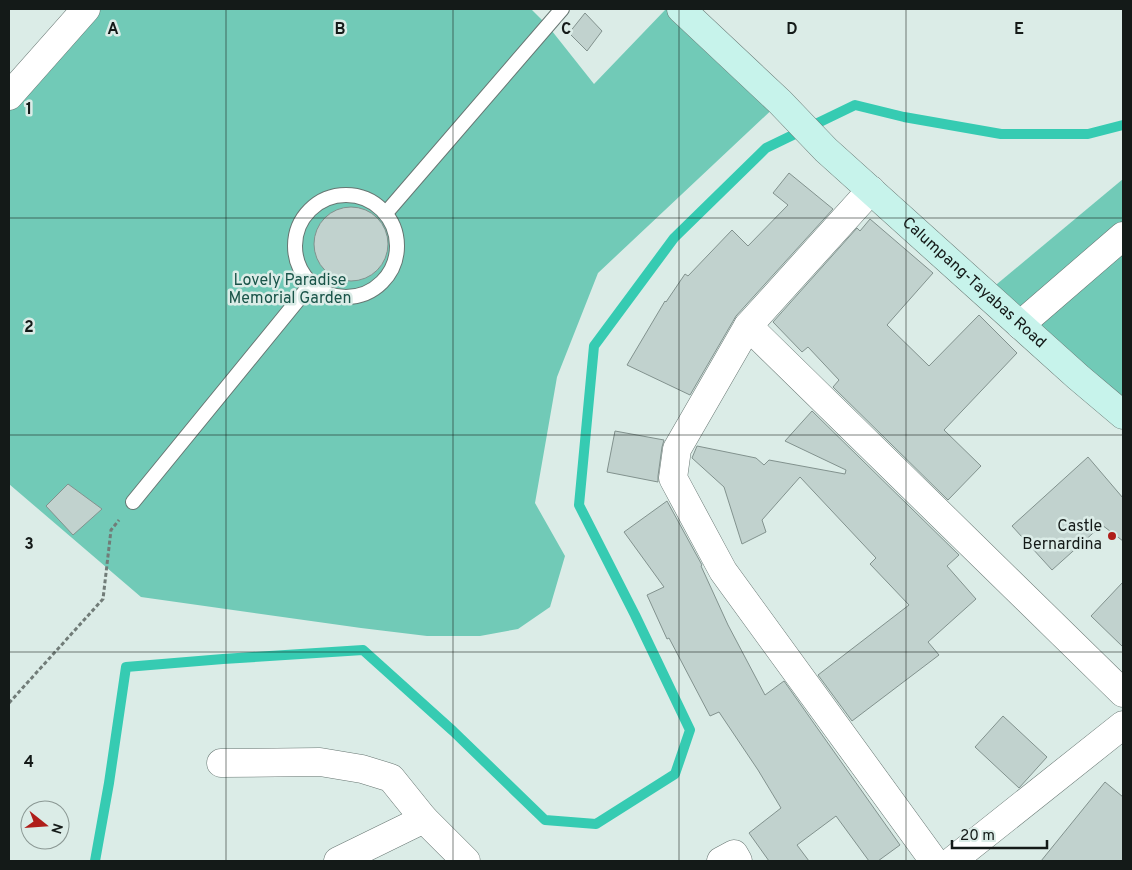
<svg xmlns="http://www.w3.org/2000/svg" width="1132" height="870" font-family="Overpass,sans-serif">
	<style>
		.green { fill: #71cab7 }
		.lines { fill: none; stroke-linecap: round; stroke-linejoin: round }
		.stream { stroke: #36cbb2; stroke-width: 10 }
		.building { fill: #c1d2ce; stroke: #82928e }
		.lane-casing { stroke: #677672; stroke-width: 16 }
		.street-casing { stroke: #677672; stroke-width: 29 }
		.secondary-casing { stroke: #677672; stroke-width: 29 }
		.path { stroke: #717c78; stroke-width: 3; stroke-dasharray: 4 2.5; stroke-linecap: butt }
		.lane { stroke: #fff; stroke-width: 14 }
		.street { stroke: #fff; stroke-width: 28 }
		.secondary { stroke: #c7f3eb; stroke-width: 28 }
		.grid { fill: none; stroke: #141a18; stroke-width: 1; stroke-opacity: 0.55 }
		.poi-dot { fill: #af1e1a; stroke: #dbece7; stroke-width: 2 }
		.labels { text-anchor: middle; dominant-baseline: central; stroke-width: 5; stroke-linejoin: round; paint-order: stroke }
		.park-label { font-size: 16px; fill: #195449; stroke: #dbece7 }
		.street-label { font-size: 16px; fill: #141a18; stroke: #dbece7 }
		.poi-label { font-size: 16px; fill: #141a18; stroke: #dbece7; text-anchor: end }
		.grid-label { font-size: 16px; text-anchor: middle; font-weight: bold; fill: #141a18; stroke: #dbece7; stroke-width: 5; stroke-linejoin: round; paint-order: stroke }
	</style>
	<rect width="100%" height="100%" fill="#dbece7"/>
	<g class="green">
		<path d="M 77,9 L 531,9 L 548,26 L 594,84 L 666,9 L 681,9 L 780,102 L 598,273 L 557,377 L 535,503 L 565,556 L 550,607 L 518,629 L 480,636 L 427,636 L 361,628 L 141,597 L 9,484 L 9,85 Z"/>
		<path d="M 1123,179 L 1123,415 L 985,294 Z"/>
	</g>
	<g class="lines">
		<path class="stream" d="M 95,861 L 109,783 L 126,667 L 223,659 L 363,650 L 453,731 L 545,820 L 596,824 L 675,774 L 690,730 L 635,615 L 579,505 L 594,346 L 674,238 L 766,148 L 855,105 L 904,117 L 1001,134 L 1088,134 L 1123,125"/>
	</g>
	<g class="building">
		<path d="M 585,13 L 602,31 L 587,51 L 569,33 Z"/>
		<path d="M 789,173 L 833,209 L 736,316 L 690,395 L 627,365 L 665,301 L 666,302 L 685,274 L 688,276 L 732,230 L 748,246 L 788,205 L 773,193 Z"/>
		<circle cx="351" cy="244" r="37"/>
		<path d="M 870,219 L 933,273 L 887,325 L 929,366 L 979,315 L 1017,353 L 944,430 L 981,466 L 948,500 L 833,387 L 839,380 L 808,347 L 802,352 L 773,322 L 857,228 L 860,231 Z"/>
		<path d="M 812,411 L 959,555 L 947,566 L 976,599 L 928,642 L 939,655 L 852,721 L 818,675 L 909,605 L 870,564 L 876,558 L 800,477 L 762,520 L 766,532 L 742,544 L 724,487 L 692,458 L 697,446 L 756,458 L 764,465 L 769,460 L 845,474 L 846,470 L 785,441 Z"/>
		<path d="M 615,431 L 664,440 L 662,447 L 658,476 L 658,482 L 607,472 Z"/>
		<path d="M 1088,457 L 1123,498 L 1123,541 L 1102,525 L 1052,570 L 1012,526 Z"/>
		<path d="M 68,484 L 102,509 L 73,535 L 46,506 Z"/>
		<path d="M 667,501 L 702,565 L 701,566 L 728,625 L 765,695 L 784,681 L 900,845 L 878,861 L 869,861 L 836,816 L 797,845 L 809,861 L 769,861 L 749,833 L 781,808 L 758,770 L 719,712 L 710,716 L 669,638 L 667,639 L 647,595 L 664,587 L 624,532 Z"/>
		<path d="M 1123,582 L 1123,647 L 1091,616 Z"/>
		<path d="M 1003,716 L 1047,757 L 1019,788 L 975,747 Z"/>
		<path d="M 1105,782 L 1123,797 L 1123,861 L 1041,861 Z"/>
	</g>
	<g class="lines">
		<g class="lane-casing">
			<g id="lane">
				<circle cx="346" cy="246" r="51"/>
				<path d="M 386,213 L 562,9"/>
				<path d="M 133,502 L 311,284"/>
			</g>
		</g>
		<g class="street-casing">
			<g id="street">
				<path d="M 9,96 L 86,9"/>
				<path d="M 871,190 L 748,326 L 677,449 L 673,478 L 723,571 L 934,861"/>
				<path d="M 1020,325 L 1123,236"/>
				<path d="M 748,326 L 1123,693"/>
				<path d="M 221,763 L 320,762 L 362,769 L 391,778 L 424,819 L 466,861"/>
				<path d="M 338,861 L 424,819"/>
				<path d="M 721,861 L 734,854 L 738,861"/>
				<path d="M 952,861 L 1123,725"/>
			</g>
		</g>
		<g class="secondary-casing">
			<g id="secondary">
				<path id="s1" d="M 681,9 L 780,102 L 826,150 L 1078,377 L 1123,415"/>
			</g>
		</g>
		<path class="path" d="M 9,703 L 103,599 L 111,530 L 119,520"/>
		<use href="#lane" class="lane"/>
		<use href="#street" class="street"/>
		<use href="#secondary" class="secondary"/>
	</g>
	<path class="grid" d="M 226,9 L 226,861M 453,9 L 453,861M 679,9 L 679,861M 906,9 L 906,861M 9,218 L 1123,218M 9,435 L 1123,435M 9,652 L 1123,652"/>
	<circle class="poi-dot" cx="1112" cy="536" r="5"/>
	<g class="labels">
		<g class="park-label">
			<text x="290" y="281">Lovely Paradise<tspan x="290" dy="18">Memorial Garden</tspan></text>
		</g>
		<g class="street-label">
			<text stroke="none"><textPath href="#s1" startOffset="401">Calumpang-Tayabas Road</textPath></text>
		</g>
		<g class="poi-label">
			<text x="1102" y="527">Castle<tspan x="1102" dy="18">Bernardina</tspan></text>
		</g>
	</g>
	<g class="grid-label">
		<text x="113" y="34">A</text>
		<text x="340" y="34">B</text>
		<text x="566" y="34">C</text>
		<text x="792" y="34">D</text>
		<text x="1019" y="34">E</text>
		<text x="29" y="114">1</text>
		<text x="29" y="332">2</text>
		<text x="29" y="549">3</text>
		<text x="29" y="767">4</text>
	</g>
	<rect width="1132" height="870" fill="none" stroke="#141a18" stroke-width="20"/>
	<g transform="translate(45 825) rotate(107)"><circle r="24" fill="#dbece7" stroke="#8b9894"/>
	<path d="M0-4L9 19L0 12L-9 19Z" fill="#af1e1a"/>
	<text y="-8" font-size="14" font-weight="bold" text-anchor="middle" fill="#141a18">N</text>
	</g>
	<path d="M952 840v8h95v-8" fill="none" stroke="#141a18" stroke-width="2.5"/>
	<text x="960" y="840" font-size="15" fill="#141a18" stroke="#dbece7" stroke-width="4" paint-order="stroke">20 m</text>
</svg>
